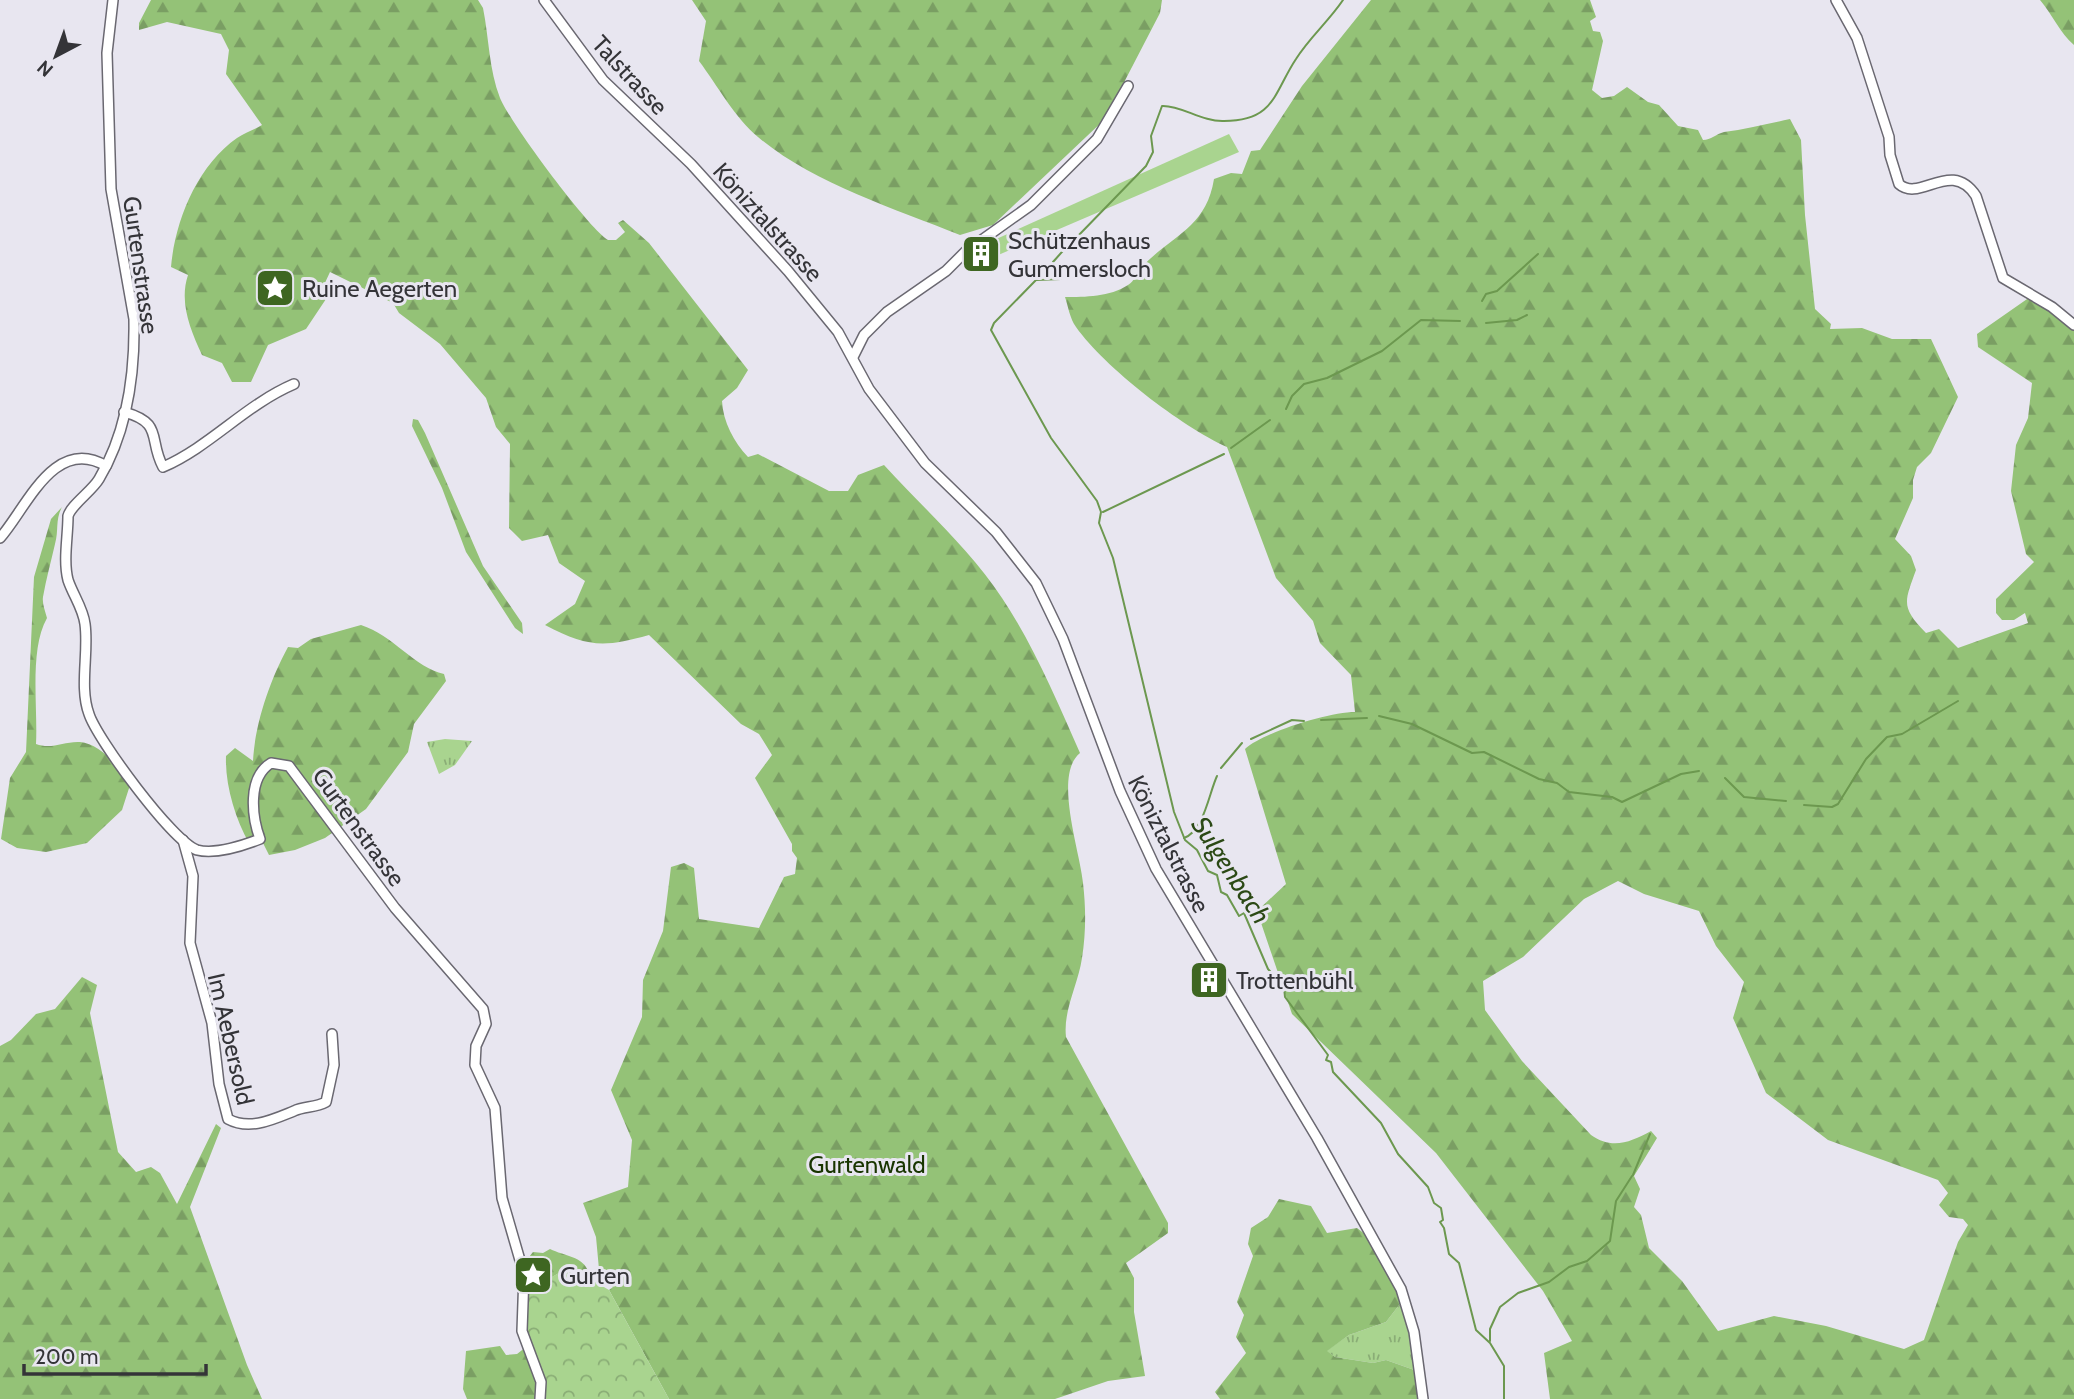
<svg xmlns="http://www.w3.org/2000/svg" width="2074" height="1399" font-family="Cabin,sans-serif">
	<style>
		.grass { fill: url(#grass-tufts) }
		.forest { fill: url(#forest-firs); fill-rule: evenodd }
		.park { fill: url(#park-crowns) }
		.garden { fill: #a9d48f }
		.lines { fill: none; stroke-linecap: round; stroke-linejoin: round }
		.stream { stroke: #6c984f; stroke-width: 2 }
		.minor-casing { stroke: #6a6871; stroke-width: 12 }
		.minor { stroke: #fff; stroke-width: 9 }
		.labels { text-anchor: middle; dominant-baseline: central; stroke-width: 6; stroke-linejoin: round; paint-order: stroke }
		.street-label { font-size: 24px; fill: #343438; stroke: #e8e6f0 }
		.poi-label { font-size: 24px; fill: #343438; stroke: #e8e6f0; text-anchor: start }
		.park-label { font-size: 24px; fill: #183500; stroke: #e8e6f0 }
		.water-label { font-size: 26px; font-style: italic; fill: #2b4915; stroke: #e8e6f0 }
	</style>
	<defs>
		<pattern id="grass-tufts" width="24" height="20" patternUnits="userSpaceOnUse" patternTransform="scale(1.75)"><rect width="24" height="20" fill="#a9d48f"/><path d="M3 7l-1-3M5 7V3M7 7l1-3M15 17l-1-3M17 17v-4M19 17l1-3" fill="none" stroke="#8aad76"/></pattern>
		<pattern id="forest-firs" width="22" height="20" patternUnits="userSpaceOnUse" patternTransform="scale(1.75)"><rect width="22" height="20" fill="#94c277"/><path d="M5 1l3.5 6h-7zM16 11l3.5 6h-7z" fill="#7a9e63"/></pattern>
		<pattern id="park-crowns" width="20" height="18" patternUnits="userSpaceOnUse" patternTransform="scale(1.75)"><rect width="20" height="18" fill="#a9d48f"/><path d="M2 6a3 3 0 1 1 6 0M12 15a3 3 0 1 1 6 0" fill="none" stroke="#8aad76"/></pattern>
	</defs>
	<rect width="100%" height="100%" fill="#e8e6f0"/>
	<g class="grass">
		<path d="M 445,739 L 472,741 L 455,765 L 439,774 L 427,742 Z"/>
		<path d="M 1403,1300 L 1420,1372 L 1386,1360 L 1373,1363 L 1335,1357 L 1326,1351 L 1349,1335 L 1386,1322 Z"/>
	</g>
	<g class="forest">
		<path d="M 151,0 L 478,0 L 483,8 C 489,38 489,70 500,98 C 509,121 588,228 608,240 L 616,240 L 625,232 L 618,223 L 623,220 L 649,243 L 748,370 L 737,388 L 722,401 C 723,422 734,442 748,457 L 758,454 L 829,491 L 848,491 L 858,475 L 884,465 C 923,508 970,549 1002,598 C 1034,646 1057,701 1080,753 C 1053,775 1080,851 1083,883 C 1086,908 1086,933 1082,958 C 1078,985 1063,1010 1066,1037 L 1168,1223 L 1168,1233 L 1126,1263 L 1134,1278 L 1134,1312 L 1145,1376 L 1108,1381 L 1055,1399 L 669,1399 L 609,1290 L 613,1287 L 600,1280 L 596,1237 L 583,1203 L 628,1187 L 632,1140 L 611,1090 L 642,1017 L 643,980 L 663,931 L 671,867 L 684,863 L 694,868 L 699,919 L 759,928 L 784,877 L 795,874 L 797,858 L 792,851 L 792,844 L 755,778 L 772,755 L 759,734 L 741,724 L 649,635 C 603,648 587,647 545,625 L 575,604 L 585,581 L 559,563 L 548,535 L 522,541 L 509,528 L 510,444 L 496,427 L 486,398 L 440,344 L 399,313 L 393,303 L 330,272 L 324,285 L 328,296 L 306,329 L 268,345 L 251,382 L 232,382 L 222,363 L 202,355 C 190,329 179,302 188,275 L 171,267 C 175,221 197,166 237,138 C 245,133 254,130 262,125 L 226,74 L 229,50 L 221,34 L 167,22 L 139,30 L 139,23 Z"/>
		<path d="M 692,0 L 1162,0 L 1160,13 L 1105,119 L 993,225 L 960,235 C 895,209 811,182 758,137 C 735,118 717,85 699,61 L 706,21 Z"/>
		<path d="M 1371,0 L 1590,0 L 1596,17 L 1590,21 L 1593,31 L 1600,32 L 1603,41 L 1592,90 L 1602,98 L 1614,96 L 1627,87 L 1648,102 L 1659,105 L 1678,126 L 1698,130 L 1703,140 C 1711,140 1716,134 1724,132 C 1746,129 1767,124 1790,119 L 1801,140 L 1805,215 L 1815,309 L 1831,324 L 1830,329 L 1862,328 L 1892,339 L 1931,339 L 1958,397 L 1931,453 L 1917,467 L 1913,480 L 1913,498 L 1895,539 L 1911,556 L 1916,570 C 1904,603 1901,607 1926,633 L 1939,629 L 1958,648 L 2028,623 L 2025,613 L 2014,620 L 2002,620 L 1996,613 L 1996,599 L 2034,562 L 2026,554 L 2011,491 L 2016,445 L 2028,418 L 2032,383 L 1978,347 L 1977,334 L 2030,297 L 2074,330 L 2074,1399 L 1550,1399 L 1544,1353 L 1572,1341 L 1543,1291 L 1436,1153 L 1292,1014 L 1257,911 L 1286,884 L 1245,749 C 1264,732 1329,712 1355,712 L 1351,675 L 1320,643 L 1313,621 L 1276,578 L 1227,447 C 1181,426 1105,368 1076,327 C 1070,319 1068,306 1065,297 C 1085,297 1110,297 1128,285 C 1134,282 1137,273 1141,268 C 1171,235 1206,229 1214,179 L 1231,173 L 1242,174 L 1251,151 L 1260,150 L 1302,86 ZM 1618,881 L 1644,894 L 1699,911 L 1716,946 L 1744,982 L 1733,1018 L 1766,1093 L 1828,1140 L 1938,1180 L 1948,1193 L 1939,1205 L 1949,1217 L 1963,1219 L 1968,1225 L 1958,1242 L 1924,1340 L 1904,1349 L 1826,1326 L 1774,1316 L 1718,1331 L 1682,1281 L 1649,1248 L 1641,1215 L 1634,1207 L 1640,1189 L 1634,1176 L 1657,1138 L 1651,1131 C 1631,1142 1612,1150 1591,1135 L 1522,1061 L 1485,1010 L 1483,981 L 1523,957 L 1584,899 Z"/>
		<path d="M 2040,0 L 2074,0 L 2074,45 C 2060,33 2052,14 2040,0 Z"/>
		<path d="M 413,419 L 418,420 L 425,433 L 483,566 L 522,623 L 523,634 L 515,628 L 466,552 L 442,488 L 412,426 Z"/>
		<path d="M 62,507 C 55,520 59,530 55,544 C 51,562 46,579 43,597 C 42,603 45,611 47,618 C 29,650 38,707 36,744 C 52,750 64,741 80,742 C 99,743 120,768 131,782 L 122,810 L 87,843 L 46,852 L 17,848 L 1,839 L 10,778 L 26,752 L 34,577 L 51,519 Z"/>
		<path d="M 361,625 C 393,635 415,668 444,674 L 446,681 L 414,724 L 408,752 L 366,809 L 325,838 L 295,850 L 269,855 L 261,839 L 249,843 C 235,818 225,785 226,756 L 235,748 L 253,761 C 255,723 270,680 288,647 L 298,648 L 311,639 Z"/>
		<path d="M 82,977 L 97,985 L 90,1013 L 118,1152 L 136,1172 L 151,1167 L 160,1173 L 177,1204 L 216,1124 L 221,1128 L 190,1207 L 247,1365 L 262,1399 L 0,1399 L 0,1046 L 11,1040 L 36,1014 L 55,1009 Z"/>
		<path d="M 1279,1199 L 1311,1206 L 1327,1233 L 1357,1228 L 1370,1238 L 1403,1300 L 1386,1322 L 1349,1335 L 1327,1351 L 1335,1357 L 1373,1363 L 1386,1360 L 1420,1372 L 1423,1399 L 1220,1399 L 1215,1392 L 1246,1353 L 1236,1337 L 1244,1315 L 1237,1302 L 1253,1256 L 1248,1244 L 1251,1228 L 1268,1217 Z"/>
		<path d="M 550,1249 C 566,1257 588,1256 590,1279 L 559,1273 L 537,1286 L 534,1278 L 547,1263 L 542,1258 L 527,1268 L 525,1262 L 533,1252 L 543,1253 Z"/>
		<path d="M 500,1346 L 506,1355 L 517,1354 L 526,1347 L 538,1383 L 538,1399 L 467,1399 L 463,1389 L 466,1351 Z"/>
	</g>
	<path class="park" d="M 559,1273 L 590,1279 L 609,1290 L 669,1399 L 542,1399 L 523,1329 L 528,1285 L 533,1281 L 537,1285 Z"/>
	<path class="garden" d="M 1229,134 L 1239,152 L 989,259 L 983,245 Z"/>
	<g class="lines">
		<g class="stream">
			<path d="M 1076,238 L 1146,166 L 1153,152 L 1151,136 L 1162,106 C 1181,105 1202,122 1224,121 C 1275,121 1274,92 1296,59 C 1309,38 1329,21 1343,0"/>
			<path d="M 1053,262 L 1069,244"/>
			<path d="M 1061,279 L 1036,280 L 994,323 L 991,330 L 1051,438 L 1097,501 L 1101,512 L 1099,523 L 1113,558 L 1174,812 L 1185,840 L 1197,850 L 1208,871 L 1217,875 L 1221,892 L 1227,895 L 1239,916 L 1244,913 L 1268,969 L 1284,987 L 1285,997 L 1328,1055 L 1326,1060 L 1331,1062 L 1333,1072 L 1381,1123 L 1398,1154 L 1428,1187 L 1434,1203 L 1441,1208 L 1443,1220 L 1440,1222 L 1444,1228 L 1449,1254 L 1459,1263 L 1476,1330 L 1490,1343 L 1504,1366 L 1504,1399"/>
			<path d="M 1036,280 L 1050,266"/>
			<path d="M 1482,301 L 1486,294 L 1497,291 L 1538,254"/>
			<path d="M 1486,323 L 1517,320 L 1527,315"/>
			<path d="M 1286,409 L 1292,396 L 1304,384 L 1327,378 L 1382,351 L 1421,320 L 1460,321"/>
			<path d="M 1231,448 L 1270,420"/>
			<path d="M 1103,512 L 1224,454"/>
			<path d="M 1379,716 L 1412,724 L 1472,753 L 1484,752 L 1539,779 L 1557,783 L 1569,792 L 1612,797 L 1622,802 L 1681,774 L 1699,771"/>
			<path d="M 1321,720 L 1367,718"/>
			<path d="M 1251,739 L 1292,720 L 1304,721"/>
			<path d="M 1221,768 L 1242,743"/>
			<path d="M 1725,778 L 1744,797 L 1786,801"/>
			<path d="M 1804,805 L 1832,807 L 1838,804 L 1866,759 L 1887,737 L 1902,734 L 1958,701"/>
			<path d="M 1184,838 C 1204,831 1209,793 1217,776"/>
			<path d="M 1633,1175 L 1650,1134"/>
			<path d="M 1490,1341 L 1490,1329 L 1500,1307 L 1518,1293 L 1549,1282 L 1569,1267 L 1587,1261 L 1610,1241 L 1616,1201 L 1632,1176"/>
		</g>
		<g class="minor-casing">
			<g id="minor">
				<path d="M 113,0 L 107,53 L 111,189 L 134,319 C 135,373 127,432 99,479 C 92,491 71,505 68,516 C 68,537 63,560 68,580 C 73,595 83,608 85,624 C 89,653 79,687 89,714 C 97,739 173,842 197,850 C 216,855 242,846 260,839 C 252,817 247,778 271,763 L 289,766 L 395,908 L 483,1009 L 486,1024 L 476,1046 L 475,1065 L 495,1108 L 502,1198 L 524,1274 L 522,1331 L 541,1382 L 540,1399"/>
				<path d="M 544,0 L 603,80 L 691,164 L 788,271 L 838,332 L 869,389 L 925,463 L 996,532 L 1036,583 L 1063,639 L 1120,791 L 1156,869 L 1317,1138 L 1401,1289 L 1414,1332 L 1423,1399"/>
				<path d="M 1836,0 L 1857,38 L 1889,137 L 1890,155 L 1899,184 C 1920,203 1951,158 1976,196 L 2003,278 L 2052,307 L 2074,325"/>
				<path d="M 853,357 L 864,335 L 887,312 L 946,271 L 965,252 L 1031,205 L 1097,139 L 1128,86"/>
				<path d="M 124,412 C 164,423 148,439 163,467 C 211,446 245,405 294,384"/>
				<path d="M 0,538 C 26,509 54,435 106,466"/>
				<path d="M 183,840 L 193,876 L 190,943 L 212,1023 L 219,1084 L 228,1119 C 250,1131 274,1119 294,1111 C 304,1106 315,1108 326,1102 L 334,1065 L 332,1034"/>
			</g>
		</g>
		<use href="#minor" class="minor"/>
	</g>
	<defs>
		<g id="building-square" transform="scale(2.0125)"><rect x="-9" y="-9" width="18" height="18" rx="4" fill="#3e6621" stroke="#e8e6f0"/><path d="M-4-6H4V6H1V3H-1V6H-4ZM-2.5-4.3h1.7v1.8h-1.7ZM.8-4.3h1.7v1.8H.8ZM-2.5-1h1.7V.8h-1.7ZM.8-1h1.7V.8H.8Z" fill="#fff"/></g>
		<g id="sight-square" transform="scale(2.0125)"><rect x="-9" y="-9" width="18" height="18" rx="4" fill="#3e6621" stroke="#e8e6f0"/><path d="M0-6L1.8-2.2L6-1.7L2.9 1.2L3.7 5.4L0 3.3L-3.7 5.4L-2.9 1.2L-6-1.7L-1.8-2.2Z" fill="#fff"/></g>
	</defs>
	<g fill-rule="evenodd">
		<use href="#building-square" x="981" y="254"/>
		<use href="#sight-square" x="275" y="288"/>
		<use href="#building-square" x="1209" y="980"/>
		<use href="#sight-square" x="533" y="1275"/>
	</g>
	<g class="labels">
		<g class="street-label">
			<text transform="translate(630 75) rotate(47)">Talstrasse</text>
			<text transform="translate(768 222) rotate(48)">Köniztalstrasse</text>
			<text transform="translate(141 265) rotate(82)">Gurtenstrasse</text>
			<text transform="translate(359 827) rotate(54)">Gurtenstrasse</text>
			<text transform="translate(1169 844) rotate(63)">Köniztalstrasse</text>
			<text transform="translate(231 1039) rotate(77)">Im Aebersold</text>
		</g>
		<g class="poi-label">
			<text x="1008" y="240">Schützenhaus<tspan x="1008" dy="28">Gummersloch</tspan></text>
			<text x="302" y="288">Ruine Aegerten</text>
			<text x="1236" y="980">Trottenbühl</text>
			<text x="560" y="1275">Gurten</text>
		</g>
		<g class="park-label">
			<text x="867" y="1164">Gurtenwald</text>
		</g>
		<g class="water-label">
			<text transform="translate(1231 870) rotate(57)">Sulgenbach</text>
		</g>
	</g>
	<g transform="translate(56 56) rotate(221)" stroke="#e8e6f0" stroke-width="5" paint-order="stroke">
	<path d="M0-5L12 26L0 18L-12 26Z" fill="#343438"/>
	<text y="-10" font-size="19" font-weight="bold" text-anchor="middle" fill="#343438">N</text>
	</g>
	<path d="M24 1364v10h182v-10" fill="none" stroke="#343438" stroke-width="3.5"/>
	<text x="35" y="1364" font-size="21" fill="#343438" stroke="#e8e6f0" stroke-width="5" paint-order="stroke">200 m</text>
</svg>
